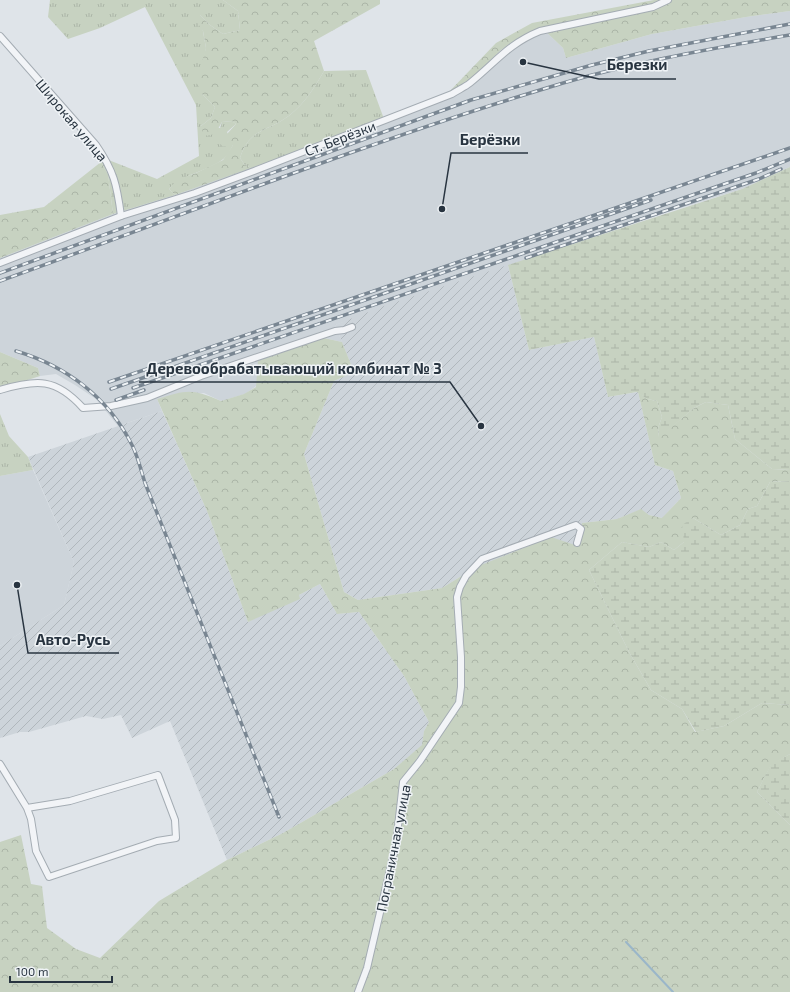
<svg xmlns="http://www.w3.org/2000/svg" width="790" height="992" font-family="'Exo 2',sans-serif">
	<style>
		.built { fill: #cdd4da }
		.industrial { fill: url(#industrial-furrows) }
		.grass { fill: url(#grass-tufts) }
		.forest { fill: url(#forest-crowns) }
		.wetland { fill: url(#wetland-marsh) }
		.lines { fill: none; stroke-linecap: round; stroke-linejoin: round }
		.stream { stroke: #9ab6c9; stroke-width: 2 }
		.minor-casing { stroke: #a4acb3; stroke-width: 8 }
		.minor { stroke: #f2f4f7; stroke-width: 6 }
		.rail-casing { stroke: #798692; stroke-width: 3.5 }
		.rail { stroke: #eff3f6; stroke-width: 2; stroke-dasharray: 6; stroke-linecap: butt }
		.labels { text-anchor: middle; dominant-baseline: central; stroke-width: 3; stroke-linejoin: round; paint-order: stroke }
		.street-label { font-size: 14px; fill: #283440; stroke: #eff3f6 }
		.leader { fill: none; stroke: #283440; stroke-width: 1.5 }
		.callout-dot { fill: #283440; stroke: #eff3f6; stroke-width: 1.5 }
		.callout-label { font-size: 15px; text-anchor: middle; font-weight: bold; fill: #283440; stroke: #eff3f6; stroke-width: 3; stroke-linejoin: round; paint-order: stroke }
	</style>
	<defs>
		<pattern id="industrial-furrows" width="10" height="10" patternUnits="userSpaceOnUse"><rect width="10" height="10" fill="#cdd4da"/><path d="M-1 1l2-2M0 10L10 0M9 11l2-2" fill="none" stroke="#b0b7bc"/></pattern>
		<pattern id="grass-tufts" width="24" height="20" patternUnits="userSpaceOnUse"><rect width="24" height="20" fill="#c7d2c1"/><path d="M3 7l-1-3M5 7V3M7 7l1-3M15 17l-1-3M17 17v-4M19 17l1-3" fill="none" stroke="#abb5a7"/></pattern>
		<pattern id="forest-crowns" width="20" height="18" patternUnits="userSpaceOnUse"><rect width="20" height="18" fill="#c7d2c1"/><path d="M2 6a3 3 0 1 1 6 0M12 15a3 3 0 1 1 6 0" fill="none" stroke="#abb5a7"/></pattern>
		<pattern id="wetland-marsh" width="20" height="14" patternUnits="userSpaceOnUse"><rect width="20" height="14" fill="#c7d2c1"/><path d="M1 5h8M5 5V1M11 12h8M15 12V8" fill="none" stroke="#abb5a7"/></pattern>
	</defs>
	<rect width="100%" height="100%" fill="#dfe4e9"/>
	<g class="built">
		<path d="M 790,11 L 790,167 L 742,189 L 668,212 L 335,325 L 342,342 L 324,338 L 245,394 L 221,401 L 204,393 L 157,399 L 162,411 L 118,426 L 96,399 L 75,385 L 56,374 L 40,376 L 38,368 L 0,352 L 0,258 L 113,214 L 175,195 L 447,94 L 468,82 L 501,50 L 516,40 L 542,28 L 563,48 L 566,58 L 652,34 L 746,17 Z"/>
		<path d="M 33,470 L 74,562 L 64,605 L 0,646 L 0,476 Z"/>
	</g>
	<g class="industrial">
		<path d="M 508,265 L 529,350 L 594,337 L 608,397 L 638,392 L 655,465 L 673,471 L 681,498 L 662,518 L 649,515 L 640,510 L 617,519 L 582,523 L 578,546 L 476,567 L 442,588 L 358,600 L 344,592 L 304,454 L 334,381 L 354,372 L 335,325 L 384,306 Z"/>
		<path d="M 162,411 L 207,511 L 248,622 L 320,584 L 337,614 L 359,612 L 404,676 L 429,722 L 424,731 L 423,745 L 394,769 L 283,833 L 227,860 L 170,721 L 132,738 L 121,715 L 103,719 L 86,716 L 29,732 L 20,732 L 0,738 L 0,646 L 64,605 L 74,562 L 28,457 Z"/>
	</g>
	<g class="grass">
		<path d="M 50,0 L 223,0 L 238,11 L 240,30 L 223,34 L 210,25 L 200,15 L 206,48 L 203,64 L 202,94 L 215,107 L 211,118 L 201,126 L 220,128 L 222,122 L 232,121 L 236,124 L 227,132 L 233,145 C 230,150 227,157 222,160 C 205,172 183,174 169,189 L 175,195 L 113,214 L 108,174 L 101,162 L 106,159 L 157,179 L 199,156 L 196,105 L 145,7 L 100,28 L 68,39 L 48,17 Z"/>
		<path d="M 366,70 L 384,119 L 251,168 L 244,164 L 240,158 C 249,128 268,132 290,115 C 304,104 315,87 324,71 Z"/>
		<path d="M 0,414 L 9,436 L 28,457 L 33,470 L 0,476 Z"/>
	</g>
	<g class="forest">
		<path d="M 223,0 L 380,0 L 380,4 L 314,41 L 324,71 C 315,87 304,104 290,115 C 268,132 249,128 240,158 L 244,164 L 251,168 L 175,195 L 169,189 L 177,180 L 196,173 L 223,160 L 233,145 L 224,147 L 219,143 L 236,124 L 232,121 L 222,122 L 215,134 L 204,136 L 201,126 L 211,118 L 215,107 L 202,94 L 196,83 L 206,48 L 203,31 L 194,18 L 200,15 L 210,25 L 223,34 L 240,30 L 238,11 Z"/>
		<path d="M 654,0 L 790,0 L 790,11 L 746,17 L 652,34 L 566,58 L 563,48 L 542,28 L 516,40 L 501,50 L 468,82 L 447,94 L 496,43 L 532,23 Z"/>
		<path d="M 101,162 L 108,174 L 113,214 L 0,258 L 0,215 L 44,207 Z"/>
		<path d="M 324,338 L 342,342 L 354,372 L 334,381 L 304,454 L 344,592 L 358,600 L 442,588 L 476,567 L 551,537 L 578,546 L 582,523 L 617,519 L 641,509 L 649,515 L 662,518 L 681,498 L 673,471 L 655,465 L 638,392 L 647,399 L 657,401 L 662,417 L 658,428 L 659,437 L 694,408 L 706,402 L 728,405 L 735,439 L 772,469 L 790,470 L 790,481 L 770,482 L 757,506 L 748,509 L 740,525 L 721,535 L 693,518 L 684,542 L 674,550 L 661,542 L 649,547 L 622,542 L 589,570 L 629,652 L 651,690 L 682,709 L 695,732 L 724,726 L 762,703 L 790,705 L 790,754 L 771,765 L 757,792 L 790,825 L 790,992 L 0,992 L 0,842 L 21,835 L 31,884 L 42,886 L 47,928 L 76,949 L 100,958 L 159,901 L 227,860 L 283,833 L 394,769 L 422,745 L 424,731 L 429,722 L 404,676 L 359,612 L 337,614 L 320,584 L 299,595 L 300,599 L 248,622 L 207,511 L 157,399 C 187,390 191,388 221,401 L 244,394 L 256,387 L 258,361 Z"/>
		<path d="M 0,352 L 38,368 L 40,376 L 0,389 Z"/>
	</g>
	<g class="wetland">
		<path d="M 790,167 L 790,470 L 772,469 L 735,439 L 728,405 L 706,402 L 694,408 L 659,438 L 658,428 L 662,417 L 657,401 L 647,399 L 637,392 L 608,397 L 594,337 L 529,350 L 508,265 L 742,189 Z"/>
		<path d="M 790,481 L 790,705 L 762,703 L 724,726 L 696,732 L 682,709 L 651,690 L 629,652 L 589,570 L 622,542 L 649,547 L 661,542 L 674,550 L 684,542 L 682,525 L 693,518 L 721,535 L 740,525 L 748,509 L 757,506 L 770,482 Z"/>
		<path d="M 790,754 L 790,825 L 757,792 L 771,764 Z"/>
	</g>
	<g class="lines">
		<path class="stream" d="M 626,942 L 673,992"/>
		<g class="minor-casing">
			<g id="minor">
				<path d="M 0,36 L 96,145 C 114,171 117,185 121,216"/>
				<path d="M 0,263 L 121,216 L 195,193 L 254,171 L 452,94 C 458,90 465,87 470,83 C 496,62 508,44 540,31 L 653,7 L 668,0"/>
				<path d="M 0,390 C 37,379 56,378 83,408 L 111,406 L 147,398 L 201,376 L 335,331 L 344,330 L 352,327"/>
				<path d="M 0,764 L 27,808 L 31,819 L 36,851 L 49,877 L 157,841 L 176,838 L 175,820 L 158,775 L 70,801 L 27,808"/>
				<path d="M 358,992 L 367,968 L 396,844 L 403,782 L 420,761 L 459,703 L 461,687 L 461,657 L 457,597 L 460,587 L 466,576 L 482,559 L 576,525 L 581,529 L 577,543"/>
			</g>
		</g>
		<use href="#minor" class="minor"/>
		<g class="rail-casing">
			<g id="rail">
				<path d="M 526,258 L 759,179 L 781,169"/>
				<path d="M 0,273 L 471,100 L 592,65 L 649,51 L 790,24"/>
				<path d="M 0,281 C 183,215 364,143 550,87 C 628,63 710,49 790,35"/>
				<path d="M 16,351 C 66,366 108,397 132,445 C 138,457 141,470 145,483 L 279,817"/>
				<path d="M 109,382 L 790,148"/>
				<path d="M 133,388 L 756,173 L 790,159"/>
				<path d="M 111,389 L 651,200"/>
				<path d="M 116,400 L 144,390"/>
			</g>
		</g>
		<use href="#rail" class="rail"/>
	</g>
	<g class="labels">
		<g class="street-label">
			<text transform="translate(72 120) rotate(50)">Широкая улица</text>
			<text transform="translate(340 138) rotate(-21)">Ст. Берёзки</text>
			<text transform="translate(393 848) rotate(-79)">Пограничная улица</text>
		</g>
	</g>
	<path class="leader" d="M523 62L599 79H676M442 209L451 153H528M481 426L450 382H139M17 585L28 653H119"/>
	<g class="callout-dot">
		<circle cx="523" cy="62" r="4"/>
		<circle cx="442" cy="209" r="4"/>
		<circle cx="481" cy="426" r="4"/>
		<circle cx="17" cy="585" r="4"/>
	</g>
	<g class="callout-label">
		<text x="637" y="70">Березки</text>
		<text x="490" y="145">Берёзки</text>
		<text x="294" y="374">Деревообрабатывающий комбинат № 3</text>
		<text x="73" y="645">Авто-Русь</text>
	</g>
	<path d="M10 976v6h102v-6" fill="none" stroke="#283440" stroke-width="2"/>
	<text x="16" y="976" font-size="12" fill="#283440" stroke="#eff3f6" stroke-width="3" paint-order="stroke">100 m</text>
</svg>
